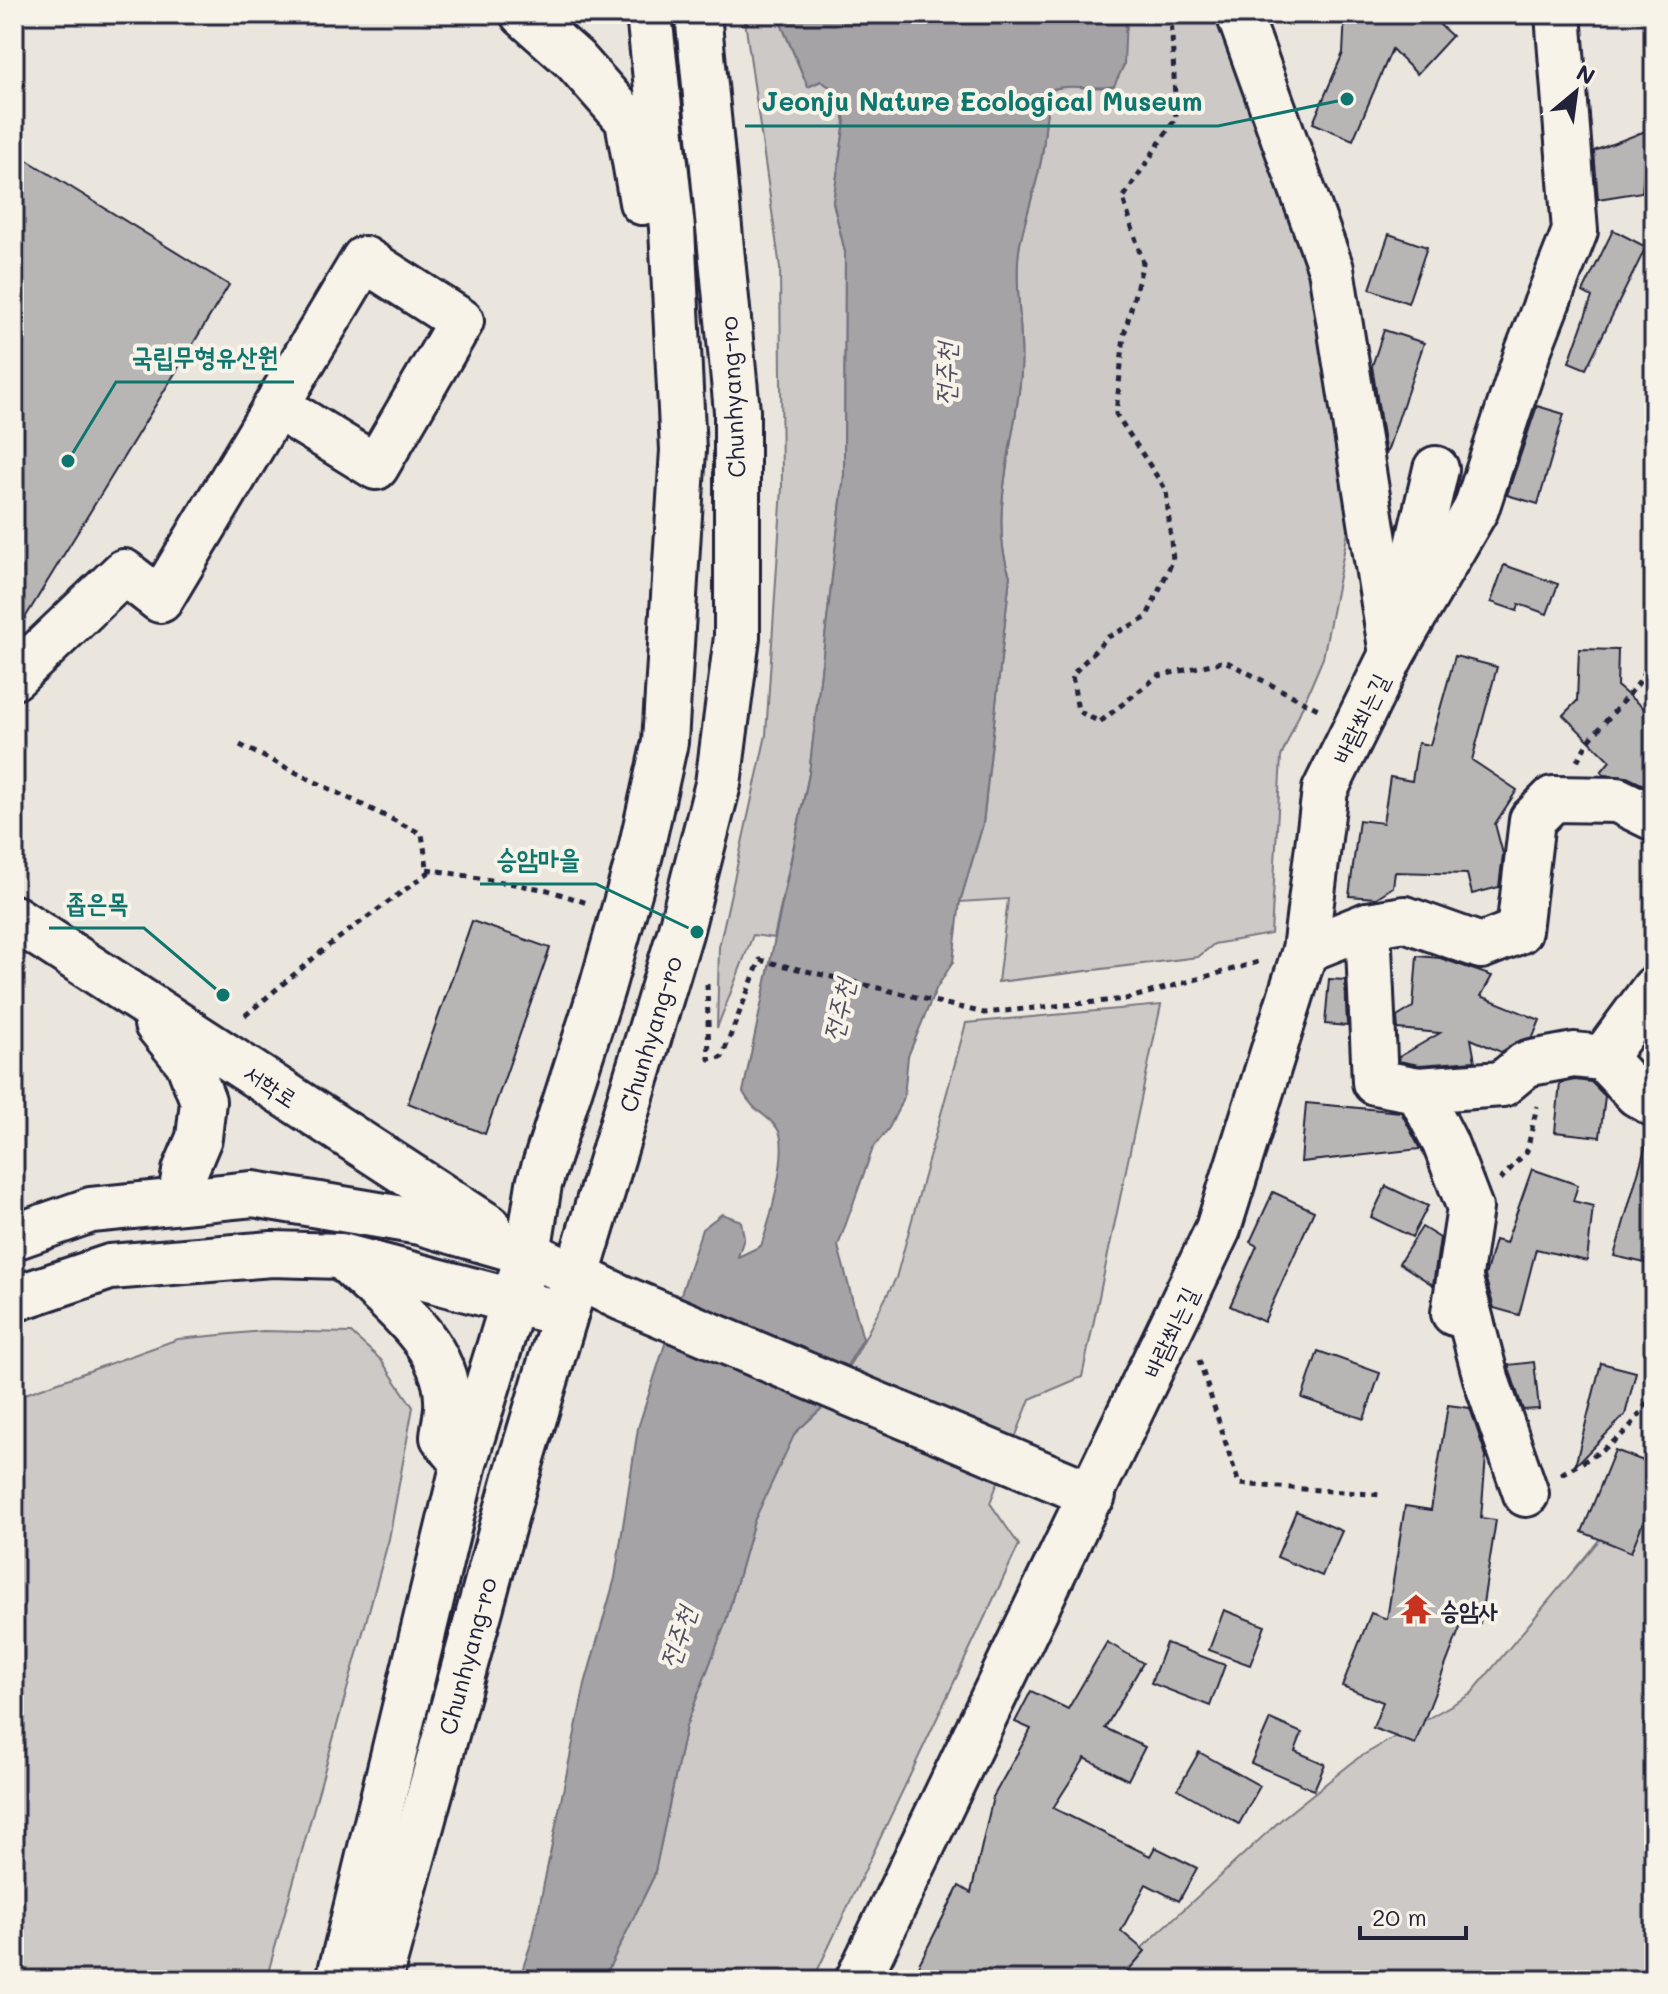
<svg xmlns="http://www.w3.org/2000/svg" width="1668" height="1994" font-family="Mali,'Poor Story',sans-serif">
	<style>
		.green { fill: #cdc9c6; stroke: #787680; stroke-width: 2 }
		.water { fill: #a6a3a6; stroke: #716f7b; stroke-width: 2 }
		.building { fill: #b8b6b5; stroke: #22223b; stroke-width: 2 }
		.lines { fill: none; stroke-linecap: round; stroke-linejoin: round }
		.minor-casing { stroke: #22223b; stroke-width: 50 }
		.path { stroke: #22223b; stroke-width: 5; stroke-dasharray: 6 6; stroke-linecap: butt }
		.minor { stroke: #f7f3e8; stroke-width: 44 }
		.labels { text-anchor: middle; dominant-baseline: central; stroke-width: 8; stroke-linejoin: round; paint-order: stroke }
		.street-label { font-size: 24px; fill: #22223b; stroke: #f7f3e8 }
		.poi-label { font-size: 24px; font-weight: bold; fill: #22223b; stroke: #f7f3e8; text-anchor: start }
		.water-label { font-size: 26px; font-style: italic; fill: #504f60; stroke: #f7f3e8 }
		.leader { fill: none; stroke: #0f766e; stroke-width: 3 }
		.callout-dot { fill: #0f766e; stroke: #f7f3e8; stroke-width: 3 }
		.callout-label { font-size: 26px; text-anchor: middle; font-weight: bold; fill: #0f766e; stroke: #f7f3e8; stroke-width: 8; stroke-linejoin: round; paint-order: stroke }
	</style>
	<rect width="100%" height="100%" fill="#eae6de"/>
	<filter id="ink" filterUnits="userSpaceOnUse"><feTurbulence type="fractalNoise" baseFrequency=".0125" numOctaves="2"/><feDisplacementMap in="SourceGraphic" scale="16" xChannelSelector="R" yChannelSelector="G"/><feConvolveMatrix kernelMatrix="1 2 1 2 8 2 1 2 1" color-interpolation-filters="sRGB"/></filter>
	<g filter="url(#ink)">
		<g class="green">
			<path d="M 744,14 L 777,14 L 808,87 L 821,81 L 840,94 L 845,122 L 833,202 L 845,252 L 844,475 L 809,774 L 774,938 L 753,935 L 717,1028 L 719,947 L 766,735 L 782,488 L 780,268 Z"/>
			<path d="M 1126,14 L 1225,14 L 1307,245 L 1328,368 L 1349,526 L 1323,658 L 1281,757 L 1271,934 L 1214,944 L 1198,957 L 998,982 L 1008,899 L 960,902 L 983,824 L 1010,576 C 987,517 1017,435 1021,372 C 1024,332 1013,281 1020,244 C 1026,214 1037,185 1042,155 C 1046,132 1044,112 1052,90 L 1071,84 L 1093,90 L 1127,29 Z"/>
			<path d="M 1161,1005 L 1082,1377 L 1030,1399 L 990,1503 L 1019,1545 L 813,1980 L 603,1980 L 654,1876 L 686,1726 L 725,1624 L 754,1521 L 779,1460 L 795,1433 L 822,1408 L 857,1353 L 896,1278 L 966,1023 Z"/>
			<path d="M 263,1331 L 351,1333 L 381,1360 L 413,1407 L 389,1539 L 266,1980 L 14,1980 L 14,1398 L 178,1339 Z"/>
			<path d="M 1654,1474 L 1654,1980 L 1107,1980 L 1284,1817 L 1358,1758 L 1471,1694 Z"/>
		</g>
		<path class="water" d="M 777,14 L 1126,14 L 1124,65 L 1114,86 C 1092,91 1074,83 1053,89 C 1044,112 1046,132 1042,155 C 1037,185 1026,214 1020,244 C 1013,280 1024,332 1021,372 C 1017,435 987,516 1010,576 L 983,824 L 960,902 L 953,962 L 936,989 L 908,1056 L 904,1097 L 889,1128 L 873,1148 L 838,1246 L 863,1339 L 822,1408 L 795,1433 L 754,1521 L 725,1624 L 686,1726 L 654,1876 L 603,1980 L 519,1980 L 533,1937 L 585,1684 L 615,1578 L 638,1428 L 702,1229 L 722,1214 L 741,1221 L 744,1238 L 738,1257 L 761,1246 C 769,1224 791,1145 777,1128 C 765,1112 755,1114 743,1092 L 809,774 L 844,475 L 845,252 L 833,202 L 845,122 L 840,94 L 821,81 L 808,87 Z"/>
		<g class="building">
			<path d="M 1345,14 L 1428,14 L 1452,36 L 1417,74 L 1392,49 L 1353,140 L 1313,123 L 1343,53 Z"/>
			<path d="M 1648,130 L 1642,192 L 1598,199 L 1594,151 Z"/>
			<path d="M 14,152 L 229,285 L 14,636 Z"/>
			<path d="M 1613,230 L 1646,247 L 1586,369 L 1569,362 L 1592,297 L 1583,292 Z"/>
			<path d="M 1389,234 L 1427,247 L 1408,303 L 1370,289 Z"/>
			<path d="M 1384,330 L 1424,343 L 1386,455 L 1372,366 Z"/>
			<path d="M 1537,406 L 1564,414 L 1538,504 L 1507,495 Z"/>
			<path d="M 1504,565 L 1558,584 L 1547,614 L 1519,604 L 1517,611 L 1491,602 Z"/>
			<path d="M 1579,649 L 1618,650 L 1617,686 L 1654,717 L 1654,790 L 1627,777 L 1604,775 L 1601,772 L 1610,761 L 1563,715 L 1577,701 Z"/>
			<path d="M 1455,656 L 1497,667 L 1472,760 L 1517,790 L 1495,824 L 1503,854 L 1499,887 L 1472,894 L 1467,874 L 1395,872 L 1393,887 L 1376,898 L 1349,896 L 1359,820 L 1383,823 L 1390,777 L 1412,781 L 1418,743 L 1430,745 Z"/>
			<path d="M 472,921 L 550,948 L 485,1134 L 408,1103 Z"/>
			<path d="M 1417,956 L 1440,958 L 1492,976 L 1481,996 L 1540,1020 L 1533,1037 L 1521,1040 L 1501,1052 L 1471,1039 L 1475,1061 L 1419,1065 L 1399,1061 L 1399,1057 L 1440,1033 L 1398,1029 L 1397,1017 L 1413,1007 Z"/>
			<path d="M 1329,979 L 1345,980 L 1347,1026 L 1325,1024 Z"/>
			<path d="M 1575,1080 L 1591,1082 L 1605,1096 L 1600,1137 L 1555,1132 L 1560,1083 Z"/>
			<path d="M 1306,1103 L 1401,1112 L 1420,1149 L 1301,1162 Z"/>
			<path d="M 1646,1145 L 1654,1146 L 1654,1265 L 1614,1256 Z"/>
			<path d="M 1532,1169 L 1578,1185 L 1573,1201 L 1593,1206 L 1587,1261 L 1536,1249 L 1519,1315 L 1494,1308 L 1485,1276 L 1495,1240 L 1506,1243 Z"/>
			<path d="M 1386,1186 L 1428,1206 L 1412,1237 L 1371,1217 Z"/>
			<path d="M 1273,1192 L 1314,1211 L 1264,1322 L 1230,1306 L 1257,1246 L 1250,1242 Z"/>
			<path d="M 1422,1227 L 1440,1238 L 1433,1285 L 1399,1263 Z"/>
			<path d="M 1318,1351 L 1380,1373 L 1364,1419 L 1302,1398 Z"/>
			<path d="M 1534,1362 L 1539,1409 L 1523,1410 L 1508,1365 Z"/>
			<path d="M 1601,1363 L 1636,1372 L 1625,1415 L 1575,1466 Z"/>
			<path d="M 1448,1405 L 1470,1408 L 1486,1456 L 1481,1518 L 1496,1520 L 1480,1623 L 1463,1620 L 1415,1744 L 1373,1728 L 1383,1702 L 1342,1686 L 1371,1613 L 1387,1619 L 1405,1506 L 1431,1510 Z"/>
			<path d="M 1615,1450 L 1654,1465 L 1654,1495 L 1631,1552 L 1582,1532 Z"/>
			<path d="M 1296,1511 L 1342,1531 L 1322,1576 L 1277,1557 Z"/>
			<path d="M 1224,1610 L 1265,1626 L 1250,1665 L 1209,1650 Z"/>
			<path d="M 1107,1642 L 1143,1663 L 1105,1728 L 1145,1747 L 1128,1780 L 1085,1758 L 1053,1808 L 1150,1856 L 1155,1847 L 1197,1868 L 1179,1901 L 1146,1884 L 1121,1931 L 1145,1951 L 1120,1980 L 941,1980 L 917,1968 L 959,1886 L 971,1893 L 993,1797 L 1031,1729 L 1015,1722 L 1031,1691 L 1068,1709 Z"/>
			<path d="M 1166,1643 L 1225,1665 L 1210,1706 L 1151,1683 Z"/>
			<path d="M 1270,1719 L 1302,1733 L 1295,1751 L 1325,1764 L 1314,1790 L 1251,1763 Z"/>
			<path d="M 1199,1752 L 1260,1786 L 1239,1824 L 1178,1789 Z"/>
		</g>
		<g class="lines">
			<g class="minor-casing">
				<g id="minor">
					<path d="M 523,14 L 575,60 L 628,120 L 642,202"/>
					<path d="M 1239,14 L 1331,269 L 1392,654"/>
					<path d="M 1403,609 L 1436,469"/>
					<path d="M 14,677 L 124,572 L 160,600 L 364,259 L 461,321 L 376,467 L 277,406"/>
					<path d="M 14,918 L 489,1227"/>
					<path d="M 1368,925 L 1375,1082 L 1418,1090 L 1445,1143 L 1470,1208 L 1454,1313"/>
					<path d="M 1305,950 L 1368,925 L 1405,919 L 1481,946 L 1519,931 L 1532,820 L 1553,799 L 1617,800 L 1654,818"/>
					<path d="M 157,1024 L 188,1062 L 203,1101 L 199,1138 L 185,1171 L 180,1201"/>
					<path d="M 1603,1058 L 1654,989"/>
					<path d="M 1418,1090 L 1502,1084 L 1526,1064 L 1574,1055 L 1603,1058 L 1637,1094 L 1654,1104"/>
					<path d="M 14,1237 L 91,1210 L 253,1194 L 420,1222 L 528,1253 L 622,1298 L 1093,1495"/>
					<path d="M 343,1257 C 381,1296 446,1340 447,1400 C 448,1412 444,1426 443,1437 L 464,1463"/>
					<path d="M 1460,1279 L 1487,1382 L 1526,1494"/>
					<path d="M 14,1299 L 110,1267 L 272,1254 L 341,1256 L 543,1309"/>
					<path d="M 339,1980 L 464,1463 L 528,1253 L 539,1184 L 602,988 L 640,854 L 665,742 L 683,450 L 672,228 L 649,14"/>
					<path d="M 379,1980 L 515,1481 L 680,933 L 718,784 L 737,637 L 737,411 L 698,14"/>
					<path d="M 858,1980 L 1218,1229 L 1305,950 L 1325,790 L 1392,654 L 1476,509 L 1528,351 L 1575,231 L 1558,14"/>
				</g>
			</g>
			<g class="path">
				<path d="M 1171,14 L 1176,118 L 1123,198 L 1143,263 L 1124,335 L 1116,414 L 1166,490 L 1173,560 L 1146,618 L 1108,637 L 1072,675 L 1078,711 L 1100,722 L 1158,676 L 1225,661 L 1322,711"/>
				<path d="M 240,745 L 422,834 L 428,873 L 328,946 L 241,1019"/>
				<path d="M 1577,761 L 1588,742 L 1642,679 L 1654,631"/>
				<path d="M 427,869 L 548,890 L 587,903"/>
				<path d="M 707,984 L 709,1059 L 722,1057 L 760,960 L 984,1013 L 1126,999 L 1262,961"/>
				<path d="M 1500,1180 L 1527,1151 L 1537,1106"/>
				<path d="M 1199,1360 L 1239,1484 L 1383,1495"/>
				<path d="M 1561,1474 C 1605,1450 1631,1436 1654,1390"/>
			</g>
			<use href="#minor" class="minor"/>
		</g>
	</g>
	<defs>
		<g id="temple-bare" transform="scale(2.4)"><path d="M0-6L5-2H3V0L6.5 2.5H4V6H1.5V3h-3V6H-4V2.5H-6.5L-3 0V-2H-5Z" fill="#c8321e" stroke="#f7f3e8" stroke-width="2.5" paint-order="stroke"/></g>
	</defs>
	<g fill-rule="evenodd">
		<use href="#temple-bare" x="1416" y="1609"/>
	</g>
	<g class="labels">
		<g class="street-label">
			<text transform="translate(732 397) rotate(-93)">Chunhyang-ro</text>
			<text transform="translate(1360 718) rotate(-64)">바람쐬는길</text>
			<text transform="translate(650 1034) rotate(-73)">Chunhyang-ro</text>
			<text transform="translate(271 1085) rotate(33)">서학로</text>
			<text transform="translate(1170 1332) rotate(-65)">바람쐬는길</text>
			<text transform="translate(467 1656) rotate(-75)">Chunhyang-ro</text>
		</g>
		<g class="poi-label">
			<text x="1440" y="1609">승암사</text>
		</g>
		<g class="water-label">
			<text transform="translate(945 374) rotate(-89)">전주천</text>
			<text transform="translate(838 1010) rotate(-77)">전주천</text>
			<text transform="translate(677 1637) rotate(-72)">전주천</text>
		</g>
	</g>
	<path class="leader" d="M1347 99L1218 126H745M68 461L116 382H294M697 932L596 884H480M223 995L144 928H49"/>
	<g class="callout-dot">
		<circle cx="1347" cy="99" r="8"/>
		<circle cx="68" cy="461" r="8"/>
		<circle cx="697" cy="932" r="8"/>
		<circle cx="223" cy="995" r="8"/>
	</g>
	<g class="callout-label">
		<text x="982" y="111">Jeonju Nature Ecological Museum</text>
		<text x="205" y="366">국립무형유산원</text>
		<text x="538" y="868">승암마을</text>
		<text x="97" y="912">좁은목</text>
	</g>
	<rect width="1668" height="1994" fill="none" stroke="#f7f3e8" stroke-width="48"/>
	<rect x="24" y="24" width="1620" height="1946" fill="none" stroke="#22223b" stroke-width="3" filter="url(#ink)"/>
	<g transform="translate(1576 92) rotate(29)" stroke="#f7f3e8" stroke-width="6" paint-order="stroke">
	<path d="M0-6L14 30L0 20L-14 30Z" fill="#22223b"/>
	<text y="-12" font-size="22" font-weight="bold" text-anchor="middle" fill="#22223b">N</text>
	</g>
	<path d="M1360 1926v12h106v-12" fill="none" stroke="#22223b" stroke-width="4"/>
	<text x="1372" y="1926" font-size="24" fill="#22223b" stroke="#f7f3e8" stroke-width="6" paint-order="stroke">20 m</text>
</svg>
